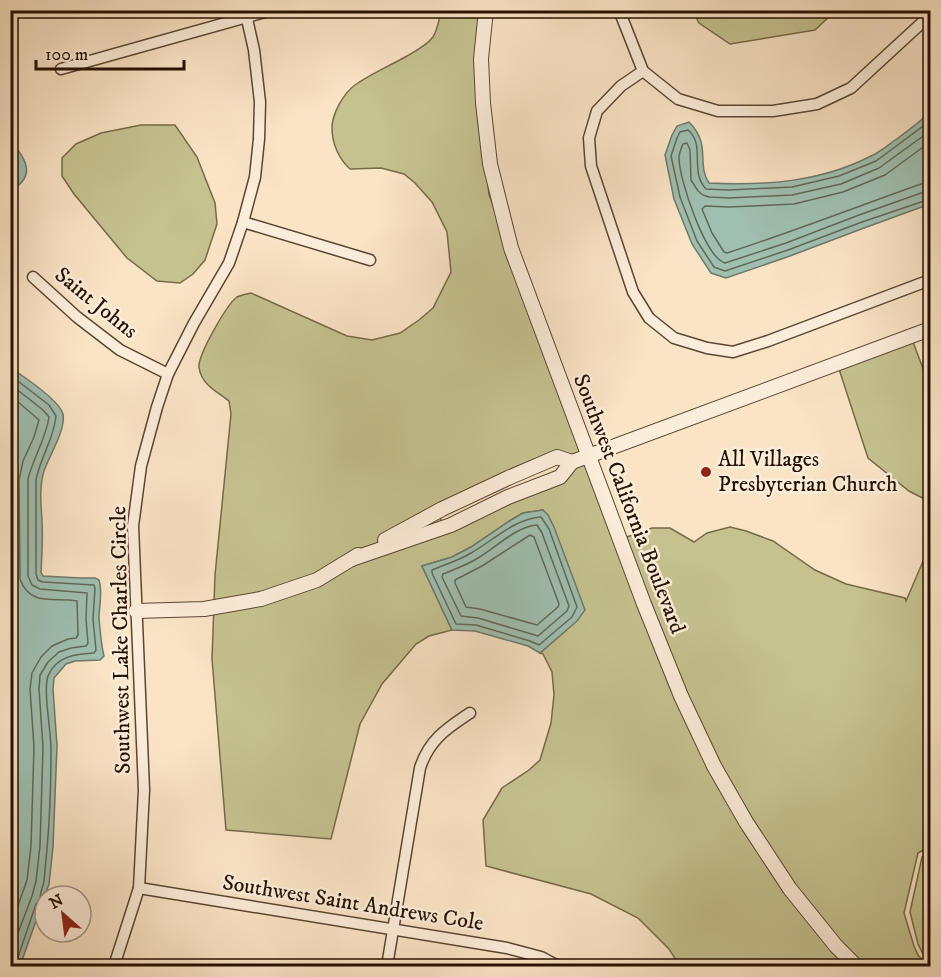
<svg xmlns="http://www.w3.org/2000/svg" width="941" height="977" font-family="'IM FELL DW Pica',serif">
	<style>
		.green { fill: #c5c290; stroke: #766a48; stroke-width: 1.5 }
		.water { fill: #9fbfb1; stroke: #6f796a; stroke-width: 1.5 }
		.lines { fill: none; stroke-linecap: round; stroke-linejoin: round }
		.shore { stroke: #626858; stroke-width: 1.5 }
		.minor-casing { stroke: #5b4632; stroke-width: 13 }
		.tertiary-casing { stroke: #5b4632; stroke-width: 16 }
		.minor { stroke: #fcedda; stroke-width: 10 }
		.tertiary { stroke: #fcedda; stroke-width: 14 }
		.poi-dot { fill: #8f2418; stroke: #fcedda; stroke-width: 2 }
		.labels { text-anchor: middle; dominant-baseline: central; stroke-width: 5; stroke-linejoin: round; paint-order: stroke }
		.street-label { font-size: 22px; fill: #261100; stroke: #fcedda }
		.poi-label { font-size: 22px; fill: #261100; stroke: #fcedda; text-anchor: start }
	</style>
	<rect width="100%" height="100%" fill="#fae4c6"/>
	<filter id="stains"><feTurbulence type="fractalNoise" baseFrequency=".00333" numOctaves="4"/><feColorMatrix values="0 0 0 0 .2 0 0 0 0 .09 0 0 0 0 .02 0 0 0 .5 -.17"/></filter>
	<radialGradient id="worn" r=".72"><stop offset=".6" stop-color="#630" stop-opacity="0"/><stop offset="1" stop-color="#630" stop-opacity=".3"/></radialGradient>
	<g class="green">
		<path d="M 441,11 L 480,11 L 486,169 L 489,194 L 581,453 L 438,514 L 443,523 L 585,464 L 710,768 L 848,966 L 680,966 L 669,949 L 638,918 L 591,894 L 486,866 L 483,820 L 502,788 L 529,770 L 540,760 L 551,723 L 554,695 L 552,672 L 543,654 L 540,653 L 565,631 L 543,510 L 523,513 L 511,520 L 471,547 L 452,557 L 422,566 L 452,630 L 429,636 L 416,644 L 382,684 L 360,724 L 331,839 L 226,830 L 212,659 L 215,575 L 231,414 L 229,401 C 218,392 201,385 199,367 C 198,355 227,304 237,297 C 241,295 247,294 251,293 L 347,336 L 372,340 L 400,333 L 419,320 L 433,308 L 451,272 L 447,232 L 432,202 L 415,183 L 404,174 L 381,168 L 350,169 C 339,159 332,144 332,128 C 332,114 343,94 355,85 C 369,75 391,65 407,56 C 416,51 427,45 433,37 C 438,29 439,19 441,11 Z"/>
		<path d="M 693,11 L 835,11 L 815,30 L 730,44 L 699,23 Z"/>
		<path d="M 141,125 L 175,125 L 197,157 L 215,203 L 217,224 L 205,260 L 193,274 L 180,283 L 157,281 L 127,258 L 74,194 L 62,176 L 62,158 L 76,144 L 101,133 Z"/>
		<path d="M 913,342 L 930,387 L 930,502 L 909,491 L 868,458 L 839,369 Z"/>
		<path d="M 730,527 L 746,531 L 773,541 L 815,570 L 846,584 L 905,598 L 906,601 L 930,545 L 930,846 L 918,853 L 904,913 L 914,946 L 918,955 L 928,966 L 863,966 C 787,889 731,794 687,696 C 679,678 672,659 665,640 C 651,606 638,572 624,538 L 652,528 L 670,528 L 694,542 L 707,533 Z"/>
		<path d="M 930,852 L 930,962 L 922,952 L 918,944 L 910,912 L 922,857 Z"/>
	</g>
	<g class="water">
		<path d="M 930,112 L 930,204 L 864,228 L 790,256 L 726,278 L 711,273 L 692,244 L 674,199 L 665,155 L 672,135 L 677,126 L 689,122 C 712,145 696,164 709,183 C 764,186 821,182 871,156 C 881,152 889,144 898,138 C 909,130 920,122 930,112 Z"/>
		<path d="M 11,142 C 27,159 36,177 11,190 Z"/>
		<path d="M 11,368 C 23,376 60,401 63,414 C 66,430 49,456 44,471 C 39,487 41,505 42,521 C 43,538 42,555 41,572 L 43,576 L 80,578 L 95,578 L 99,580 C 103,593 99,606 99,618 C 100,631 101,644 104,656 L 100,660 L 75,661 L 66,664 L 54,678 L 53,689 L 57,746 L 53,847 L 49,884 L 20,966 L 10,966 Z"/>
		<path d="M 543,510 L 548,515 L 554,527 L 585,610 L 577,621 L 540,653 L 528,646 L 475,631 L 452,630 L 422,566 L 452,557 L 471,547 L 511,520 L 523,513 Z"/>
	</g>
	<g class="lines">
		<g class="shore">
			<path d="M 930,121 L 876,161 L 839,176 L 792,187 L 729,190 L 706,189 C 689,171 706,145 688,130 L 680,132 L 677,138 L 671,156 L 680,197 L 697,241 L 714,267 L 725,271 L 788,250 L 862,222 L 930,199"/>
			<path d="M 930,131 L 879,168 L 841,184 L 792,195 L 729,198 L 709,197 L 703,195 L 698,191 L 691,180 L 690,150 L 687,143 L 683,144 C 681,149 679,153 679,158 C 679,179 705,257 725,263 L 786,243 L 859,215 L 924,192 L 930,192"/>
			<path d="M 930,142 L 885,175 L 843,192 L 794,204 L 729,207 L 705,206 L 702,209 L 712,233 L 724,252 L 727,253 C 792,232 856,207 921,184 L 930,183"/>
			<path d="M 10,375 L 49,405 L 56,416 C 54,439 40,458 36,480 L 36,574 L 38,580 L 43,582 L 94,585 L 95,588 L 93,619 L 96,650 L 94,653 C 76,654 56,656 48,676 C 43,690 51,731 51,749 C 51,782 50,816 47,849 C 46,860 45,871 44,881 C 43,887 40,892 40,899 L 36,904 L 15,966"/>
			<path d="M 10,384 L 43,410 L 49,417 C 46,439 33,458 28,479 L 28,576 L 32,585 L 40,589 L 87,593 L 86,619 L 88,643 L 86,646 L 71,648 L 59,652 L 48,662 L 40,675 L 39,689 L 43,747 L 40,846 L 36,881 L 32,896 L 10,954"/>
			<path d="M 10,395 L 39,420 L 34,437 L 23,461 L 19,480 L 20,579 C 30,607 54,597 77,601 L 78,635 L 76,638 L 68,639 L 52,646 L 41,657 L 32,673 L 30,689 L 34,747 L 31,846 L 27,880 L 10,928"/>
			<path d="M 541,517 L 549,529 L 577,607 L 572,617 L 539,645 L 530,641 L 476,625 L 456,624 L 432,573 L 432,570 C 446,564 458,561 471,553 C 494,540 514,519 541,517 Z"/>
			<path d="M 537,525 L 542,533 L 569,606 L 567,611 L 538,636 L 478,618 L 461,616 L 442,577 L 443,574 C 455,569 467,565 478,558 C 497,547 515,527 537,525 Z"/>
			<path d="M 530,535 L 534,537 L 559,604 L 558,607 L 537,625 L 480,609 L 466,607 L 455,583 L 455,580 L 482,566 Z"/>
		</g>
		<g class="minor-casing">
			<g id="minor">
				<path d="M 619,10 L 643,71 L 678,99 L 718,111 L 773,111 L 817,104 L 851,88 L 927,18 L 930,13"/>
				<path d="M 61,69 L 272,10"/>
				<path d="M 643,71 L 621,86 L 597,111 L 589,138 L 591,166 L 633,292 L 649,318 L 674,338 L 707,348 L 733,352 L 768,341 L 930,280"/>
				<path d="M 243,222 L 370,260"/>
				<path d="M 33,277 L 77,317 L 120,350 L 168,374"/>
				<path d="M 139,888 L 507,948 L 541,957 L 558,966"/>
				<path d="M 114,966 L 139,888 L 144,790 L 133,526 L 141,466 L 157,407 L 168,374 L 194,323 L 229,263 L 243,222 L 255,177 L 259,139 L 260,102 L 254,50 L 245,10"/>
				<path d="M 387,966 L 420,768 C 429,740 446,729 470,713"/>
			</g>
		</g>
		<g class="tertiary-casing">
			<g id="tertiary">
				<path d="M 486,10 L 481,59 L 483,103 L 490,164 L 511,248 L 644,604 L 681,696 L 714,766 L 746,822 L 790,889 L 836,946 L 856,966"/>
				<path d="M 385,540 L 442,509 L 508,478 L 557,457 L 572,462"/>
				<path d="M 352,559 L 451,525 L 508,497 L 560,477 L 572,462 L 930,329"/>
				<path d="M 136,611 L 204,609 L 261,599 L 317,580 L 358,555"/>
			</g>
		</g>
		<use href="#minor" class="minor"/>
		<use href="#tertiary" class="tertiary"/>
	</g>
	<circle class="poi-dot" cx="706" cy="472" r="6"/>
	<g class="labels">
		<g class="street-label">
			<text transform="translate(96 303) rotate(39)">Saint Johns</text>
			<text transform="translate(629 504) rotate(69)">Southwest California Boulevard</text>
			<text transform="translate(121 640) rotate(-91)">Southwest Lake Charles Circle</text>
			<text transform="translate(353 903) rotate(9)">Southwest Saint Andrews Cole</text>
		</g>
		<g class="poi-label">
			<text x="718" y="459">All Villages<tspan x="718" dy="25">Presbyterian Church</tspan></text>
		</g>
	</g>
	<rect width="941" height="977" fill="none" stroke="#fae4c6" stroke-width="36"/>
	<rect x="12" y="12" width="917" height="953" fill="none" stroke="#261100" stroke-width="3"/>
	<rect x="18" y="18" width="905" height="941" fill="none" stroke="#261100" stroke-width="1.5"/>
	<g transform="translate(63 914) rotate(332)"><circle r="28" fill="#fcedda" stroke="#a69583" stroke-width="1.5"/>
	<path d="M0-4.5L10 22L0 15L-10 22Z" fill="#8f2418"/>
	<text y="-9" font-size="16" font-weight="bold" text-anchor="middle" fill="#261100">N</text>
	</g>
	<path d="M36 60v9h148v-9" fill="none" stroke="#261100" stroke-width="3"/>
	<text x="45" y="60" font-size="18" fill="#261100" stroke="#fcedda" stroke-width="4.5" paint-order="stroke">100 m</text>
	<rect width="100%" height="100%" filter="url(#stains)"/>
	<rect width="100%" height="100%" fill="url(#worn)"/>
</svg>
